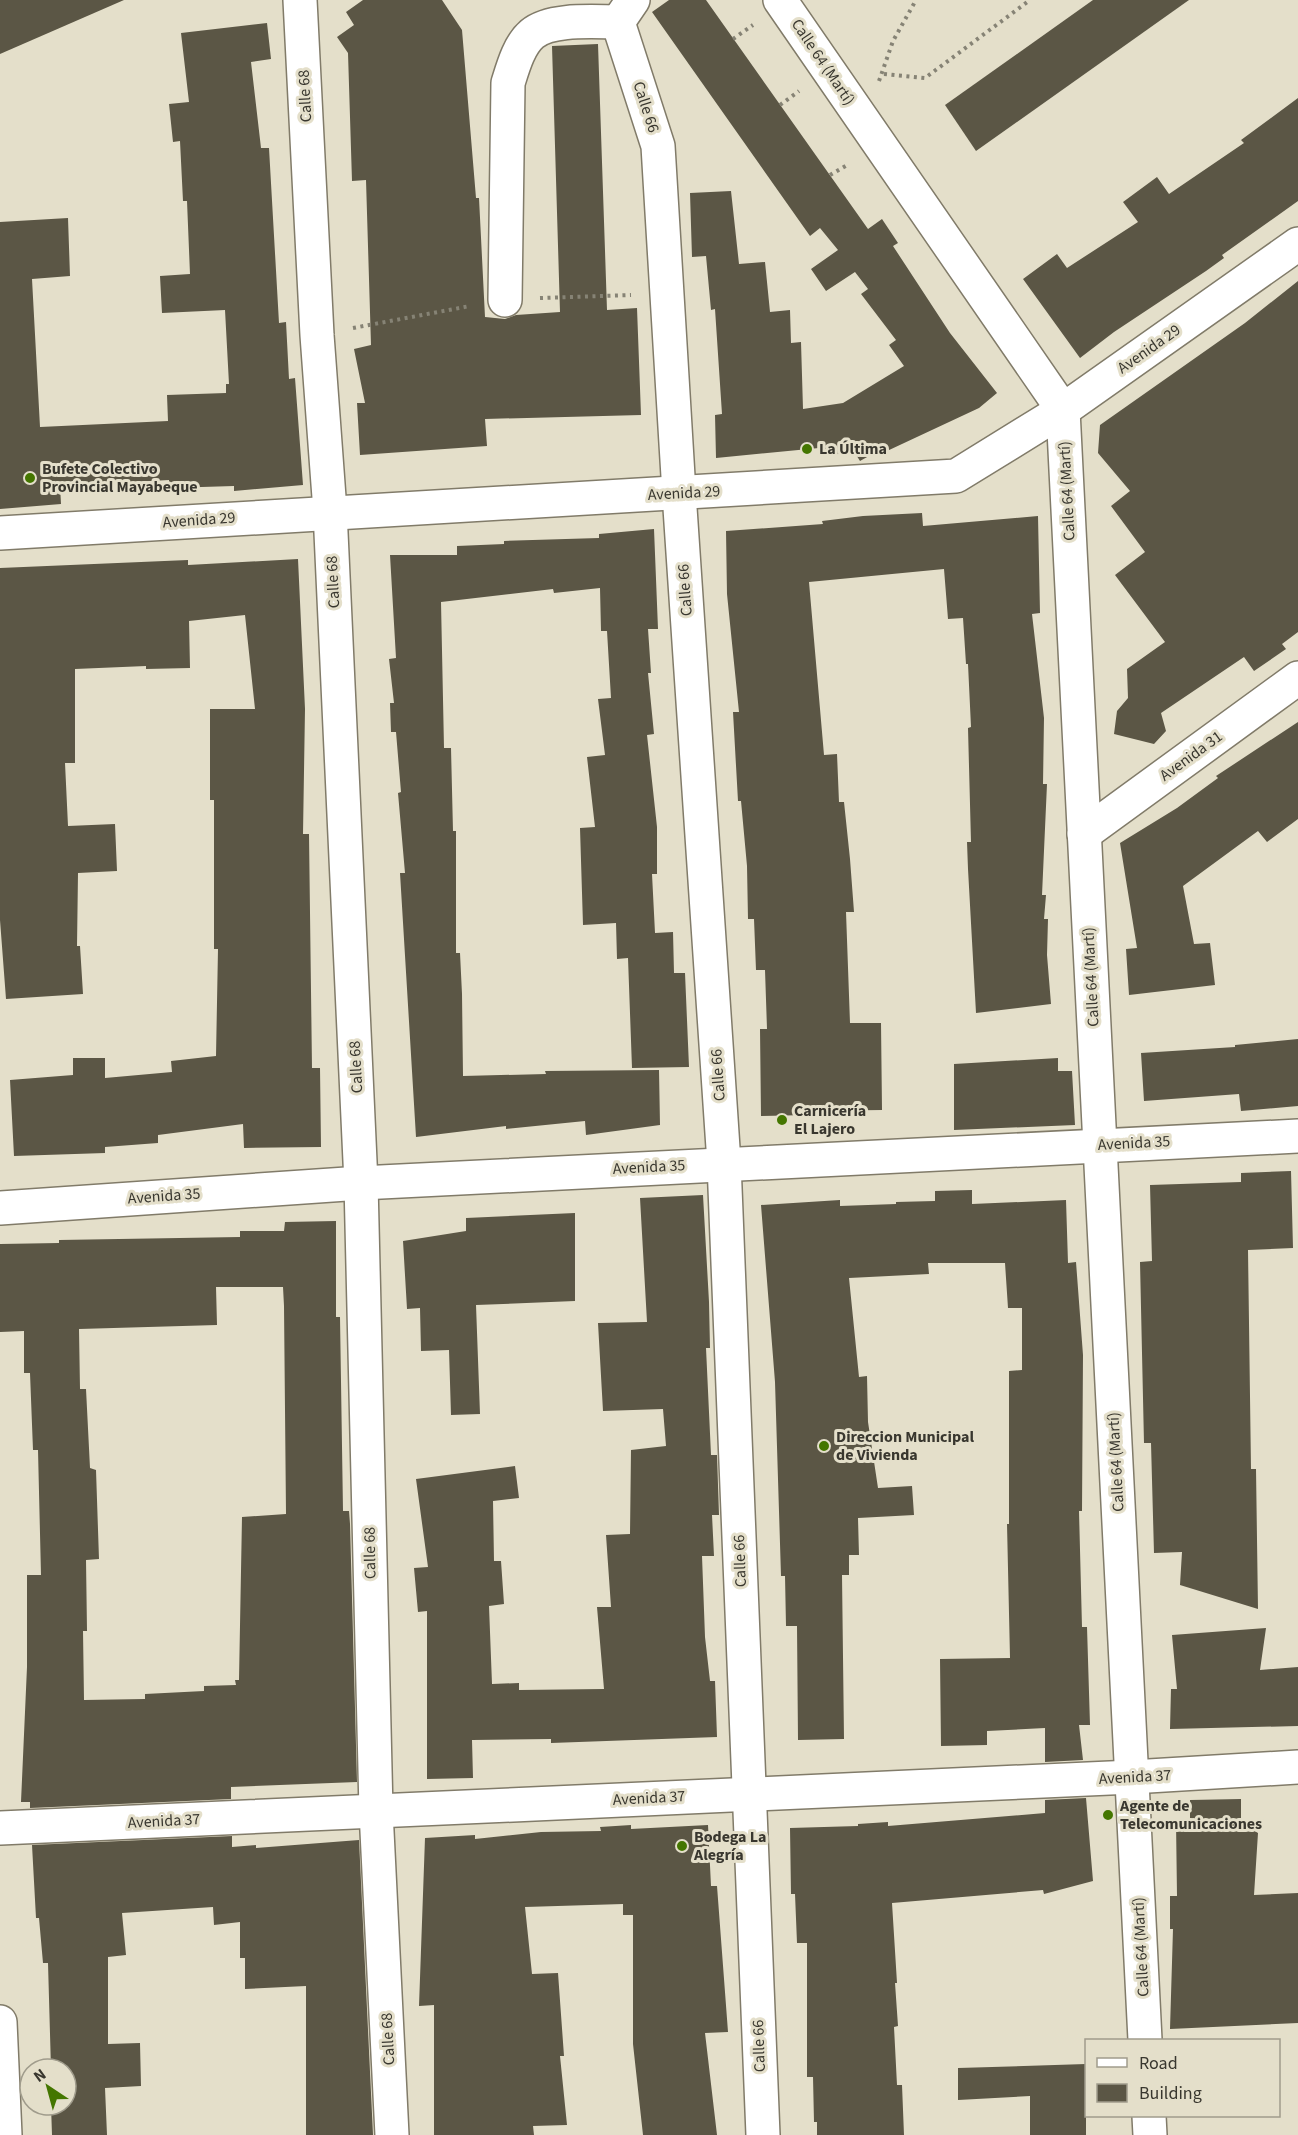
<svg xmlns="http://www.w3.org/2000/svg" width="1298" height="2135" font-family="'Source Sans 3',sans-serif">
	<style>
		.building { fill: #5b5645; fill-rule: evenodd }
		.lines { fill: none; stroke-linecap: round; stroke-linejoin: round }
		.minor-casing { stroke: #817b69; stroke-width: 36 }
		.path { stroke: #868375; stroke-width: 4; stroke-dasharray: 3 4.5; stroke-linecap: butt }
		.minor { stroke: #fff; stroke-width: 33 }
		.poi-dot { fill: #447600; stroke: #e4dfca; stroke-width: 2 }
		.labels { text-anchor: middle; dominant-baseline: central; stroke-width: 6; stroke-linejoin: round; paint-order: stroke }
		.street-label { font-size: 16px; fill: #39372f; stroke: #e4dfca }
		.poi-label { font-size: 16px; font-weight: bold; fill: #39372f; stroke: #e4dfca; text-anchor: start }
	</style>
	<rect width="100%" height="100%" fill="#e4dfca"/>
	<g class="building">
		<path d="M 0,0 L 124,0 L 0,54 Z"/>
		<path d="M 363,0 L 442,0 L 462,30 L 476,198 L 479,198 L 485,317 L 505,319 L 516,315 L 560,312 L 552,46 L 598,44 L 607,310 L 637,308 L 641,415 L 485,419 L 487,446 L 360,455 L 357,403 L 365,403 L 354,349 L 371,345 L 366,180 L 352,181 L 348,53 L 337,37 L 354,25 L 346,12 Z"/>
		<path d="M 669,0 L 706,0 L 868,229 L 882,219 L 898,243 L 893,246 L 950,333 L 997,393 L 979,408 L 887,451 L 876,452 L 860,461 L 855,453 L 822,455 L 819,448 L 716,458 L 715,415 L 722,414 L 715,309 L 711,310 L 706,256 L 692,257 L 690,193 L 731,191 L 739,264 L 765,262 L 770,312 L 790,310 L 791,343 L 801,342 L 803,409 L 843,403 L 904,366 L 889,345 L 896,340 L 861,294 L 868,289 L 855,272 L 826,291 L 811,269 L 838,250 L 820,228 L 810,236 L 652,12 Z"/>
		<path d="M 1093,0 L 1189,0 L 976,151 L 945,105 Z"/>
		<path d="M 267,23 L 271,59 L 251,62 L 261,148 L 269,148 L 279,323 L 286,322 L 289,379 L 295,378 L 303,485 L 234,491 L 234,486 L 169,488 L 169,480 L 60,486 L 61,504 L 0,509 L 0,222 L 68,218 L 70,276 L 32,279 L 40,427 L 168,421 L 167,395 L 226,393 L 226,384 L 229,384 L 225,310 L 162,313 L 160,276 L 190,274 L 187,201 L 183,201 L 180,141 L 173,142 L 169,104 L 189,102 L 181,33 Z"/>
		<path d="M 1298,98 L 1298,201 L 1222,255 L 1224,258 L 1206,271 L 1114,332 L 1080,358 L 1023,279 L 1057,254 L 1067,268 L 1138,222 L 1123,202 L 1157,177 L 1169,194 L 1244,143 L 1241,140 Z"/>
		<path d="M 1298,281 L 1298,632 L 1282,644 L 1286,649 L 1254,671 L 1244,657 L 1161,713 L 1166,731 L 1154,744 L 1114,734 L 1117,711 L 1128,698 L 1127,669 L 1165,642 L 1115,575 L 1145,552 L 1111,506 L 1130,491 L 1098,453 L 1100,425 L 1245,323 Z"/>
		<path d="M 922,513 L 923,526 L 1038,516 L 1040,613 L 1032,614 L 1044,718 L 1043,784 L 1047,784 L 1042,895 L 1046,895 L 1044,919 L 1048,919 L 1047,955 L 1051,1004 L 976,1013 L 968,869 L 967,842 L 971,842 L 968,728 L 971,727 L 968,664 L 966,664 L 963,618 L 948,619 L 944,569 L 809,582 L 824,755 L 837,754 L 839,802 L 844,802 L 850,859 L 854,912 L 846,912 L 850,1023 L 881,1023 L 882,1110 L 808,1111 L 808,1115 L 761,1116 L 760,1029 L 767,1029 L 765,970 L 756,970 L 754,919 L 748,919 L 747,866 L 741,801 L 738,801 L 733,712 L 739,712 L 727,594 L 726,531 L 823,524 L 822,521 L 863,516 Z"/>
		<path d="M 654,529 L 658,629 L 648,629 L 651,673 L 648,673 L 654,734 L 647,735 L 657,827 L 657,874 L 652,874 L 655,933 L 673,932 L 674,973 L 685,973 L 689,1067 L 632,1068 L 628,958 L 617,959 L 616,923 L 583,925 L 580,828 L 595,827 L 587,757 L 605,755 L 598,699 L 611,698 L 607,631 L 601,631 L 600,588 L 554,593 L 553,589 L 441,602 L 444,748 L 451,748 L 453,831 L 456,831 L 456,953 L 460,953 L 462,994 L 463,1076 L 546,1074 L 545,1071 L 659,1070 L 660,1125 L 586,1135 L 585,1121 L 506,1129 L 506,1126 L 416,1137 L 400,873 L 405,873 L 398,793 L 401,792 L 396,732 L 391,732 L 390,703 L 394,703 L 389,659 L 396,658 L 390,555 L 457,555 L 457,546 L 504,544 L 504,541 L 599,538 L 599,534 Z"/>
		<path d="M 298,559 L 305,709 L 303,834 L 309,834 L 312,1068 L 320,1068 L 321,1147 L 244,1148 L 243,1124 L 158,1135 L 158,1143 L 105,1147 L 105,1153 L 14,1156 L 10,1080 L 73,1075 L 73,1058 L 105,1058 L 105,1078 L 172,1072 L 171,1061 L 216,1056 L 218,949 L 214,949 L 214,800 L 210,800 L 210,709 L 255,709 L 245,615 L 189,621 L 190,668 L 146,669 L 146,666 L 75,669 L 75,763 L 65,763 L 68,826 L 115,824 L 117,871 L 78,873 L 77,946 L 80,946 L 83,994 L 6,999 L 0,920 L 0,568 L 188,560 L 188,565 Z"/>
		<path d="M 1298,722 L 1298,819 L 1267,842 L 1258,831 L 1183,886 L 1194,944 L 1210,943 L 1215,985 L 1129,995 L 1126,949 L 1137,948 L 1120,843 L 1177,808 L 1218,778 L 1216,776 Z"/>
		<path d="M 1298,1039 L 1298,1106 L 1241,1111 L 1239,1094 L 1144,1101 L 1141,1053 L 1235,1047 L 1235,1045 Z"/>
		<path d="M 1058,1058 L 1058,1071 L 1072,1071 L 1075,1125 L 954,1130 L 954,1064 Z"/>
		<path d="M 1291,1171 L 1293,1248 L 1248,1250 L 1251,1469 L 1256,1469 L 1258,1609 L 1180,1585 L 1182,1552 L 1154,1553 L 1151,1443 L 1144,1443 L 1140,1262 L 1152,1261 L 1150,1185 L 1241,1182 L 1241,1173 Z"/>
		<path d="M 972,1190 L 972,1204 L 1066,1200 L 1068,1263 L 1076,1262 L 1083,1355 L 1082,1511 L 1079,1511 L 1082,1627 L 1087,1627 L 1090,1725 L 1079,1725 L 1083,1760 L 1045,1762 L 1045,1728 L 987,1731 L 987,1745 L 941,1746 L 940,1659 L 1010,1658 L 1007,1524 L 1009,1524 L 1009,1371 L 1022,1370 L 1022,1308 L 1008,1308 L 1005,1263 L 928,1263 L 929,1274 L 849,1278 L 859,1377 L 867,1376 L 868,1422 L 878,1488 L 912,1486 L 914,1515 L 858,1518 L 859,1555 L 849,1555 L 849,1575 L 842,1575 L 844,1739 L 798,1740 L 797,1626 L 786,1626 L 785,1576 L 781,1576 L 775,1382 L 761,1205 L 840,1200 L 840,1206 L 896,1204 L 896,1202 L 935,1201 L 935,1191 Z"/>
		<path d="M 703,1195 L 709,1302 L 710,1348 L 706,1348 L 711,1455 L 717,1455 L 719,1515 L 712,1515 L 714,1556 L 702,1556 L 705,1637 L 710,1681 L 715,1681 L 717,1737 L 551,1743 L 551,1739 L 472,1740 L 473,1778 L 427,1779 L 427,1611 L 418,1612 L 414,1568 L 428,1567 L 416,1479 L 515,1466 L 519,1498 L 493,1501 L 494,1561 L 501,1561 L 504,1604 L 489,1606 L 492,1684 L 519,1683 L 519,1690 L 604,1689 L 597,1607 L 611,1607 L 606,1535 L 630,1534 L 631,1450 L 666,1446 L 663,1409 L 603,1411 L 598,1323 L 647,1322 L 640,1198 Z"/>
		<path d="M 575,1213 L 575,1301 L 476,1305 L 480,1414 L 451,1415 L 449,1350 L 421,1351 L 420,1308 L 407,1309 L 403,1241 L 466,1231 L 466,1218 Z"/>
		<path d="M 336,1221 L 336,1317 L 340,1317 L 343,1511 L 349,1511 L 350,1524 L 357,1782 L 231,1787 L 231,1799 L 30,1808 L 30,1802 L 21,1802 L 27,1667 L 27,1575 L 41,1575 L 38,1450 L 33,1450 L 30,1373 L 24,1373 L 24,1331 L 0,1332 L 0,1244 L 59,1243 L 59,1240 L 240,1237 L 240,1231 L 284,1231 L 285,1222 ZM 216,1287 L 283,1287 L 284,1306 L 286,1514 L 242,1517 L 239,1680 L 235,1680 L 236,1685 L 204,1686 L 204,1691 L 145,1694 L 145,1699 L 84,1700 L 83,1631 L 87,1631 L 86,1560 L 99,1559 L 96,1470 L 90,1468 L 86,1389 L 80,1389 L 79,1329 L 217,1325 Z"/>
		<path d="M 1266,1628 L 1260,1670 L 1298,1667 L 1298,1726 L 1170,1729 L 1171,1689 L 1177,1689 L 1172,1635 Z"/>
		<path d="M 1086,1798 L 1093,1881 L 1044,1894 L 1043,1890 L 892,1903 L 897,1983 L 895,1983 L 898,2026 L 894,2027 L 897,2085 L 902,2085 L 904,2135 L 817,2135 L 817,2122 L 814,2122 L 813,2077 L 807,2077 L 807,1943 L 797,1943 L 795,1894 L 791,1894 L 790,1828 L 858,1826 L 858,1824 L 888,1822 L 888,1826 L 1045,1813 L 1045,1800 Z"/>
		<path d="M 1241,1799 L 1241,1823 L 1258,1833 L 1254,1895 L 1298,1893 L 1298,2023 L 1170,2029 L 1173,1929 L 1170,1929 L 1170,1896 L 1177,1896 L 1176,1821 L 1190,1820 L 1190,1800 Z"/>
		<path d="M 631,1825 L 631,1829 L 708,1825 L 711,1886 L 717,1886 L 728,2032 L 705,2033 L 717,2135 L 643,2135 L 633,2044 L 633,1915 L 623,1915 L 623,1904 L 525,1907 L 532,1974 L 558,1973 L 564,2056 L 560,2056 L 567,2125 L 533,2126 L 534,2135 L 434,2135 L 434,2005 L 419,2006 L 425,1838 L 475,1835 L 475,1839 L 541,1832 L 601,1831 L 600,1827 Z"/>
		<path d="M 232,1836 L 232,1847 L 256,1845 L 256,1848 L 359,1840 L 373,2135 L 306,2135 L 306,1986 L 245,1989 L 245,1958 L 240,1958 L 240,1922 L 214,1925 L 213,1907 L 122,1913 L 126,1955 L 108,1957 L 108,2044 L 140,2043 L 141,2086 L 105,2088 L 107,2135 L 52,2135 L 51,2105 L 66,2105 L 66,2069 L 51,2069 L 48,1963 L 43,1963 L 39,1918 L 36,1918 L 32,1845 Z"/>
		<path d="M 1086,2064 L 1086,2135 L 1030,2135 L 1030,2096 L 958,2100 L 958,2068 Z"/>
	</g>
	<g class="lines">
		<g class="minor-casing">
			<g id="minor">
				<path d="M 300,0 L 317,335 L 330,511 L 361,1183 L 376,1811 L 392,2135"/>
				<path d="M 780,0 L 1063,410 L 1145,2040"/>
				<path d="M 618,22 L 658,146 L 679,493 L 724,1163 L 763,2135"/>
				<path d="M 618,22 L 633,0"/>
				<path d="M 505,300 L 508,83 C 513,67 519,45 532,34 C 551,18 595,22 618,22"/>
				<path d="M 0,533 L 956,476 L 1063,410 L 1298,244"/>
				<path d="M 1084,834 L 1298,678"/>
				<path d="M 0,1208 L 361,1183 L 1298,1136"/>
				<path d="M 0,1828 L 1132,1777 L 1298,1767"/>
				<path d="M 0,2022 L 5,2135"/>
				<path d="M 1149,2116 L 1150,2135"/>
			</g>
		</g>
		<g class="path">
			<path d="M 733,39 L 753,25"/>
			<path d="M 884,74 L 925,78 L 1030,0"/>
			<path d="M 879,81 L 893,41 L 916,0"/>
			<path d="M 780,105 L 799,91"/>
			<path d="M 830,175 L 849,164"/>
			<path d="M 540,298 L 631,295"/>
			<path d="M 353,328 L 470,306"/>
		</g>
		<use href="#minor" class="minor"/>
	</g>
	<g class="poi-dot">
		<circle cx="807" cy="449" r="6"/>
		<circle cx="30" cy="478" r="6"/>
		<circle cx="782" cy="1120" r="6"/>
		<circle cx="824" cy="1446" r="6"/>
		<circle cx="1108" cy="1815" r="6"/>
		<circle cx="682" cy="1846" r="6"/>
	</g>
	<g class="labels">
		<g class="street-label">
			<text transform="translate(823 62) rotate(56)">Calle 64 (Martí)</text>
			<text transform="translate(305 96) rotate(-93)">Calle 68</text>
			<text transform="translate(646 107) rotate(72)">Calle 66</text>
			<text transform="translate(1149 349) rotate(-35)">Avenida 29</text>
			<text transform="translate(1067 491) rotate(-93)">Calle 64 (Martí)</text>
			<text transform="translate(684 493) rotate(-3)">Avenida 29</text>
			<text transform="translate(199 520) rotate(-4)">Avenida 29</text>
			<text transform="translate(333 582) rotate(-93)">Calle 68</text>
			<text transform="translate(685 590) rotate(-94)">Calle 66</text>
			<text transform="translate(1191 756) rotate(-36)">Avenida 31</text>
			<text transform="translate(1091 977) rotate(-93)">Calle 64 (Martí)</text>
			<text transform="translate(356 1067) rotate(-93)">Calle 68</text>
			<text transform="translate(718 1075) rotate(-94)">Calle 66</text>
			<text transform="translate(1134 1143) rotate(-3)">Avenida 35</text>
			<text transform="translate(649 1167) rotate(-3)">Avenida 35</text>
			<text transform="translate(164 1196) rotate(-4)">Avenida 35</text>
			<text transform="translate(1116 1462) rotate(-93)">Calle 64 (Martí)</text>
			<text transform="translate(370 1553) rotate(-91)">Calle 68</text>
			<text transform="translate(740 1561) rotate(-92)">Calle 66</text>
			<text transform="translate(1135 1777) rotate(-3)">Avenida 37</text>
			<text transform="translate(649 1798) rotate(-3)">Avenida 37</text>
			<text transform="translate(164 1821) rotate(-3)">Avenida 37</text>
			<text transform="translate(1141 1947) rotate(-93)">Calle 64 (Martí)</text>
			<text transform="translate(388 2039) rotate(-93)">Calle 68</text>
			<text transform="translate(759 2046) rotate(-92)">Calle 66</text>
		</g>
		<g class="poi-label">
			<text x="819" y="449">La Última</text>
			<text x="42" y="469">Bufete Colectivo<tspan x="42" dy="18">Provincial Mayabeque</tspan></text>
			<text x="794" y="1111">Carnicería<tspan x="794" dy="18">El Lajero</tspan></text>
			<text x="836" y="1437">Direccion Municipal<tspan x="836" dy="18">de Vivienda</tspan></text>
			<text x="1120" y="1806">Agente de<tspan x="1120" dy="18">Telecomunicaciones</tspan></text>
			<text x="694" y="1837">Bodega La<tspan x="694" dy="18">Alegría</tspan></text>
		</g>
	</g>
	<rect x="1085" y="2039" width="195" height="78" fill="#e4dfca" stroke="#a09c8c" stroke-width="1.5"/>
	<rect x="1097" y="2058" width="30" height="9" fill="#ffffff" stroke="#a09c8c" stroke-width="1.5"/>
	<text x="1139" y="2069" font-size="18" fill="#39372f">Road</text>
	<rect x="1097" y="2084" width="30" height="18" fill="#5b5645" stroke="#a09c8c" stroke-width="1.5"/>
	<text x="1139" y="2099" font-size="18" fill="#39372f">Building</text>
	<g transform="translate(48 2087) rotate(324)"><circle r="28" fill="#e4dfca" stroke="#a09c8c" stroke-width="1.5"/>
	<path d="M0-4.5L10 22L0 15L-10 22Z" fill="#447600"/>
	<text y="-9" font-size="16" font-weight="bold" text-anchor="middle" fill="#39372f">N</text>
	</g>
</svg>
